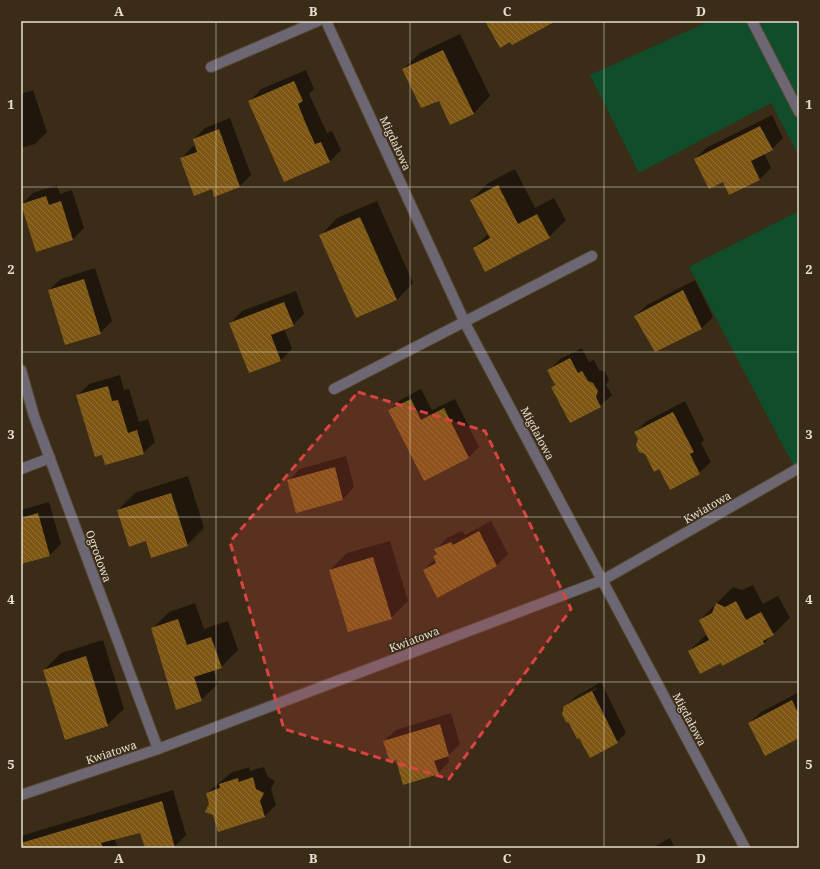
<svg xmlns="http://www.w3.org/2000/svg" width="820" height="869" font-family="'Noto Serif',serif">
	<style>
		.green { fill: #104d2b }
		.shadow { fill: #0007; fill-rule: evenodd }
		.building { fill: url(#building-back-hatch) }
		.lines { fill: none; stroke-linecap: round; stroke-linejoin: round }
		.lane-casing { stroke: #574835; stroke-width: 12 }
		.street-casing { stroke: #574835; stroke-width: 12 }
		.lane { stroke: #6c6772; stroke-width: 10 }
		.street { stroke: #6c6772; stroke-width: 10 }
		.marked { fill: #d94341; fill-opacity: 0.2; stroke: #d94341; stroke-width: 3; stroke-dasharray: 8 5; stroke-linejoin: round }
		.grid { fill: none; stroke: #e7ded1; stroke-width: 1; stroke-opacity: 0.55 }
		.labels { text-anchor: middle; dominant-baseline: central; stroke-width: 3.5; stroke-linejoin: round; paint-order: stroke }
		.street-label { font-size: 11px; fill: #e7ded1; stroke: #3b2c17 }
		.neatline { fill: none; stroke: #e7ded1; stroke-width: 1.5 }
		.grid-label { font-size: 13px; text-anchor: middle; font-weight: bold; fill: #e7ded1 }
	</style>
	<defs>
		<pattern id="building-back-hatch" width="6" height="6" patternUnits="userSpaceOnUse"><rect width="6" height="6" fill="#7e5714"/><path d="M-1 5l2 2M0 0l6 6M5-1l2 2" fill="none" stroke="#906f35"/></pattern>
	</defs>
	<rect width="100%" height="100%" fill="#3b2c17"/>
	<g class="green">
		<path d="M 710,21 L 799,21 L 799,71 L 797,72 L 799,77 L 799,156 L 771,103 L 639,173 L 590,75 Z"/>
		<path d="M 799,211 L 799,476 L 689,267 Z"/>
	</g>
	<g class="shadow">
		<path d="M 460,34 L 490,96 L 474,113 L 451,124 L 440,99 L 403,69 L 420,53 Z"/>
		<path d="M 306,70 L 314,89 L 309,94 L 327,133 L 332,131 L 341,150 L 329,162 L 250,101 L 261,89 Z"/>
		<path d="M 33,90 L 47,132 L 35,144 L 21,148 L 21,94 Z"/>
		<path d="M 772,115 L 783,138 L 772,149 L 764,153 L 771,168 L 760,179 L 730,194 L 723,181 L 695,159 L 706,148 Z"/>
		<path d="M 230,118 L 251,175 L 240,186 L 212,188 L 181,159 L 192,147 L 196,146 L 194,139 L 205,128 Z"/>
		<path d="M 515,169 L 535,208 L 554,198 L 566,220 L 549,237 L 474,248 L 489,233 L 471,200 L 488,183 Z"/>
		<path d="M 57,185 L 60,194 L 72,190 L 84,228 L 73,239 L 37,251 L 22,204 L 33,193 Z"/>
		<path d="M 377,201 L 413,283 L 397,300 L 321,235 L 337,218 Z"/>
		<path d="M 95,268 L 112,321 L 100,333 L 49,290 L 61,279 Z"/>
		<path d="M 695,280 L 713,317 L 702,328 L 656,350 L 635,316 L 647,305 Z"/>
		<path d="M 296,291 L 304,314 L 293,325 L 284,328 L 292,349 L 281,360 L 230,323 L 242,311 Z"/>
		<path d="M 582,348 L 589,362 L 594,360 L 599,370 L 605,372 L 609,379 L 606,385 L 612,395 L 600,406 L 552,387 L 555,384 L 549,371 L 560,359 Z"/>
		<path d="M 120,375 L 124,390 L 129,389 L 139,422 L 148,419 L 155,442 L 143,453 L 103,454 L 78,395 L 89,384 Z"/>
		<path d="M 421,389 L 432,410 L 455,399 L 479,447 L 468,458 L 390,410 L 400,400 Z"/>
		<path d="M 685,401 L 704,440 L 701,443 L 711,462 L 699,473 L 659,468 L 635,432 L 647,421 Z"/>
		<path d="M 346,456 L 354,487 L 343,499 L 297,511 L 289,480 L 300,469 Z"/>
		<path d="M 188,476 L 204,528 L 187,545 L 146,540 L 118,510 L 135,493 Z"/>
		<path d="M 49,502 L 61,544 L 50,555 L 21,563 L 21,510 Z"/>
		<path d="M 491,521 L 508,554 L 497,565 L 438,596 L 424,570 L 435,559 L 434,556 L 437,553 L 436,549 L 447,538 L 462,531 L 465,535 Z"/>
		<path d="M 390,541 L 408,601 L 391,618 L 330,570 L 347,553 Z"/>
		<path d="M 753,585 L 763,604 L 778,596 L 790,618 L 764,643 L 723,665 L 721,661 L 689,651 L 707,634 L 700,620 L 733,587 L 742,590 Z"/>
		<path d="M 195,603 L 204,629 L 228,621 L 238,650 L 221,667 L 213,669 L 218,684 L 201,700 L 152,629 L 169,612 Z"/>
		<path d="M 103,640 L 124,709 L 107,725 L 44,670 L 61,653 Z"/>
		<path d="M 601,682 L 626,733 L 617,742 L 565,706 L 575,697 ZM 596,688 L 597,689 L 571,703 L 571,701 Z"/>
		<path d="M 799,692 L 799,737 L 749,723 L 761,712 Z"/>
		<path d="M 451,713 L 460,744 L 448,756 L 449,762 L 438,773 L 396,759 L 384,741 L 396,730 Z"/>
		<path d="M 249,767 L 250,771 L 264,767 L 268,777 L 275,781 L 271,789 L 276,805 L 265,816 L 219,831 L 207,793 L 231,773 Z"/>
		<path d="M 173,790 L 186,835 L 175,846 L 168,848 L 146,848 L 141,831 L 114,838 L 118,848 L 21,848 L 21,836 Z"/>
		<path d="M 670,838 L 675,848 L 652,848 Z"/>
	</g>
	<g class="building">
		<path d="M 485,21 L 556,21 L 512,45 L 510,42 L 500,48 Z"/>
		<path d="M 443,50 L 474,114 L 450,125 L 439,101 L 421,108 L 402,69 Z"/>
		<path d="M 294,81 L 303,101 L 298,104 L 306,124 L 315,144 L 321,142 L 330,162 L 284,182 L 248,101 Z"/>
		<path d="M 760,126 L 773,150 L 751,161 L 760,180 L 729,195 L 723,182 L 709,189 L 694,159 Z"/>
		<path d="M 219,129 L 240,187 L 214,197 L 212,189 L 194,196 L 180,158 L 197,152 L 193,139 Z"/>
		<path d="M 498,185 L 518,224 L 537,214 L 550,238 L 485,272 L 473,248 L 490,238 L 470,200 Z"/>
		<path d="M 46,196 L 49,205 L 61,201 L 73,240 L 36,252 L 21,204 Z"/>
		<path d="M 360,217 L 397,300 L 356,318 L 319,235 Z"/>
		<path d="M 84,279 L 101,334 L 65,345 L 48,290 Z"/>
		<path d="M 683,290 L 702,329 L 655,352 L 634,316 Z"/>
		<path d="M 284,302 L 294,326 L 271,335 L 281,361 L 249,373 L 229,323 Z"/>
		<path d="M 570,358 L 578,373 L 582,371 L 588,381 L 593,383 L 598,391 L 596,397 L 601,407 L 570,423 L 551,387 L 555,385 L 547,370 Z"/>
		<path d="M 108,386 L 112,401 L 118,400 L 128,433 L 137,430 L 144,454 L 105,465 L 102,455 L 95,457 L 76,395 Z"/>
		<path d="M 411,399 L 421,420 L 444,408 L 469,458 L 424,481 L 388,410 Z"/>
		<path d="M 673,412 L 694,452 L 690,454 L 700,474 L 670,490 L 659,469 L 654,472 L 645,454 L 639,452 L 636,445 L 638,439 L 634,432 Z"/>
		<path d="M 335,467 L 343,500 L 296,513 L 287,480 Z"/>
		<path d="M 171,493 L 188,546 L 151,558 L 146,541 L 129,547 L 117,510 Z"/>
		<path d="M 38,513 L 50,556 L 21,564 L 21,518 Z"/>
		<path d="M 479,531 L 497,566 L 437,598 L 423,570 L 436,563 L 433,556 L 437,554 L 434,549 L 451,542 L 453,545 Z"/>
		<path d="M 373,557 L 392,619 L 348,632 L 329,570 Z"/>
		<path d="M 736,601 L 746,620 L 761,612 L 774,635 L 763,641 L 764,644 L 722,666 L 721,663 L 700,674 L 688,651 L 709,640 L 699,620 L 712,613 L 716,603 L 725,607 Z"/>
		<path d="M 178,619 L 187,645 L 211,637 L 222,668 L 194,677 L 202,701 L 176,710 L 151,628 Z"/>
		<path d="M 86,656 L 108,726 L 65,740 L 43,670 Z"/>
		<path d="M 592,691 L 618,743 L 590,758 L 579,738 L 577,739 L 569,723 L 566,722 L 562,714 L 564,706 Z"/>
		<path d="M 792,700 L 799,715 L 799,738 L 765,756 L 748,723 Z"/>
		<path d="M 440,724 L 449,756 L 434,761 L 439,774 L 403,785 L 396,760 L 390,762 L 383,741 Z"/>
		<path d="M 253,777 L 256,789 L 264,793 L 260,801 L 265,817 L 218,832 L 213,815 L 205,812 L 209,804 L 206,793 L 220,788 L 219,784 L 238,778 L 239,782 Z"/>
		<path d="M 162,801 L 175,848 L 145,848 L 140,833 L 101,843 L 103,848 L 21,848 L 21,843 Z"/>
	</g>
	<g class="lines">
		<g class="lane-casing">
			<g id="lane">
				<path d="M 211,67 L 318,21"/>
				<path d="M 334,389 L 592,256"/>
			</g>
		</g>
		<g class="street-casing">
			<g id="street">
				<path d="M 326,21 L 466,325 L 745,848"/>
				<path d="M 752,21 L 799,112"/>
				<path d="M 21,370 L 34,416 L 158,749"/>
				<path d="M 21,469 L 50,458"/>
				<path d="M 21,795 L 158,749 L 603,580 L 799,468"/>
			</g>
		</g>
		<use href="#lane" class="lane"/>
		<use href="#street" class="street"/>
	</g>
	<path class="marked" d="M 358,392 L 485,431 L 571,609 L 449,779 L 284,729 L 230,542 Z"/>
	<path class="grid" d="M 216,21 L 216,848M 410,21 L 410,848M 604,21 L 604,848M 21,187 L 799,187M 21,352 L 799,352M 21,517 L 799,517M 21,682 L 799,682"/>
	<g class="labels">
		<g class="street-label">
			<text transform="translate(396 143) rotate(65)">Migdałowa</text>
			<text transform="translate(538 433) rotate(62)">Migdałowa</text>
			<text transform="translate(707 507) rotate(-30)">Kwiatowa</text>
			<text transform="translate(99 556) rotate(70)">Ogrodowa</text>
			<text transform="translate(414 639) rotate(-21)">Kwiatowa</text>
			<text transform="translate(690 719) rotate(62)">Migdałowa</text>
			<text transform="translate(111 752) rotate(-18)">Kwiatowa</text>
		</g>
	</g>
	<rect width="820" height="869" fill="none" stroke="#3b2c17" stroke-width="44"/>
	<rect x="22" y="22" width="776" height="825" class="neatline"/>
	<g class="grid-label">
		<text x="119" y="16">A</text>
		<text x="313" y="16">B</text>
		<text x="507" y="16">C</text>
		<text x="701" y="16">D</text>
		<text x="11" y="109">1</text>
		<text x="809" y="109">1</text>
		<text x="11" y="274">2</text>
		<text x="809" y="274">2</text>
		<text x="11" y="439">3</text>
		<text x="809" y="439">3</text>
		<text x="11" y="604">4</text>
		<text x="809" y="604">4</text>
		<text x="11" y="769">5</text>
		<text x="809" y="769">5</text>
		<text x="119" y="863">A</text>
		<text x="313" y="863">B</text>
		<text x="507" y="863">C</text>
		<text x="701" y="863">D</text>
	</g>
</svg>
